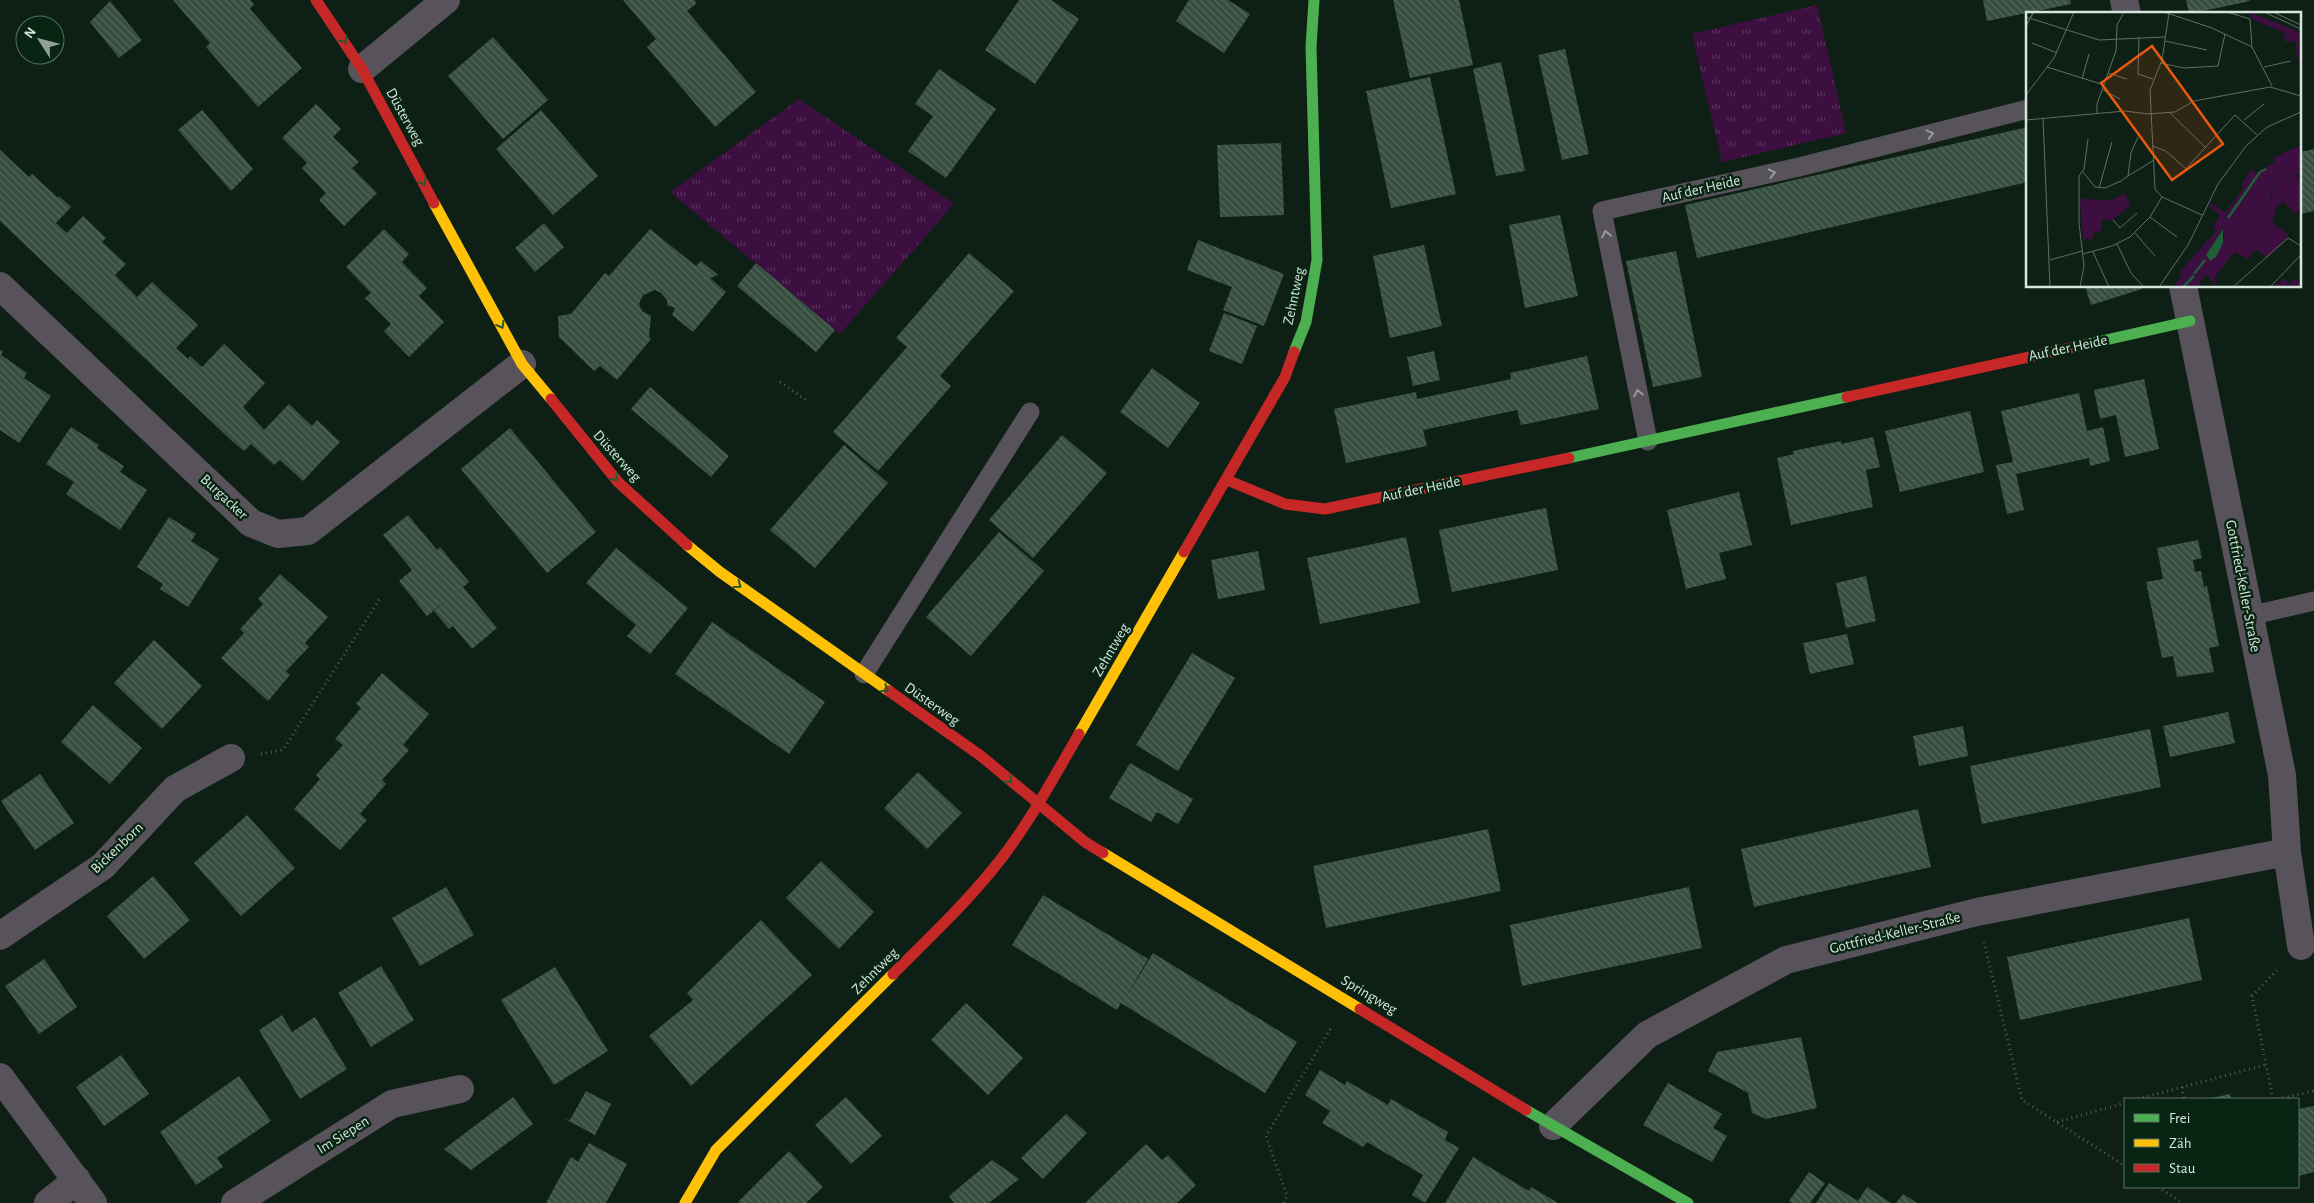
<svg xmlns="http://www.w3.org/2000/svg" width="2314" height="1203" font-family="'Alegreya Sans',sans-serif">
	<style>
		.grass { fill: url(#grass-tufts) }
		.building { fill: url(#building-back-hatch) }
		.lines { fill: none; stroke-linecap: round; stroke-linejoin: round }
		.path { stroke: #5a595c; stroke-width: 3; stroke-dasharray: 1 4; stroke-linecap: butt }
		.lane { stroke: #58525a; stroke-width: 19 }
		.street { stroke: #58525a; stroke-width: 28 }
		.fast { stroke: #4caf50; stroke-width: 11 }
		.slow { stroke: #ffc107; stroke-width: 11 }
		.jam { stroke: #c62828; stroke-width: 11 }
		.oneway { stroke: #235c2c }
		.oneway2 { stroke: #979c9a }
		.labels { text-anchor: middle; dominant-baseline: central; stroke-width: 5; stroke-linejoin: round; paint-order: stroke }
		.street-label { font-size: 15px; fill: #d6e6da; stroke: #082514 }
		.inset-river { fill: none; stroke: #1e5e39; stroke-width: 2.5 }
		.inset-road { fill: none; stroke: #5e6f64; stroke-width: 1 }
		.view { fill: #e8590c; fill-opacity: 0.15; stroke: #e8590c; stroke-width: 2.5 }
		.inset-edge { fill: none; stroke: #d6e6da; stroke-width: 2.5 }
	</style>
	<defs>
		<pattern id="grass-tufts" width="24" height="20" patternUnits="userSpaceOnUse" patternTransform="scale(1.25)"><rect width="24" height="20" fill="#3d0f40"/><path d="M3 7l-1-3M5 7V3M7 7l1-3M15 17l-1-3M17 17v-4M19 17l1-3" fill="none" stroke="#58325b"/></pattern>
		<pattern id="building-back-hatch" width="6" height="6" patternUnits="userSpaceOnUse" patternTransform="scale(1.25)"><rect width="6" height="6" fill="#374f40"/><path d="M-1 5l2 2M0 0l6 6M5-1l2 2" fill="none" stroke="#53685b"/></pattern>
	</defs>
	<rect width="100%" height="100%" fill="#0e1f15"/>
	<g class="grass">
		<path d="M 1817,5 L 1846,133 L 1722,162 L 1692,34 Z"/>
		<path d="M 799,99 L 954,204 L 840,334 L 670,192 Z"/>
	</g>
	<g class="building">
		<path d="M 173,0 L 250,0 L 254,4 L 250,9 L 302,68 L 258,107 L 206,47 L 210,43 Z"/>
		<path d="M 623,0 L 694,0 L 697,3 L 687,11 L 756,92 L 715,127 L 647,47 L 656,39 Z"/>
		<path d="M 1019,0 L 1051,0 L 1079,19 L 1035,84 L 985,50 Z"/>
		<path d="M 1189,0 L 1228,0 L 1250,14 L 1224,53 L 1176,21 Z"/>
		<path d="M 1393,0 L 1459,0 L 1473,65 L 1410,78 Z"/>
		<path d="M 1983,0 L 2070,0 L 2071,4 L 1987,21 Z"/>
		<path d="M 2186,0 L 2249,0 L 2250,1 L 2189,14 Z"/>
		<path d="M 110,1 L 142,40 L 119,58 L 90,22 Z"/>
		<path d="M 493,37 L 548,100 L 503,139 L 448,76 Z"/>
		<path d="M 1565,49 L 1589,154 L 1562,160 L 1538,55 Z"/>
		<path d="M 1501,62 L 1525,171 L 1496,176 L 1473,69 Z"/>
		<path d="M 939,69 L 996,109 L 946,178 L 908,151 L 933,116 L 915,104 Z"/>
		<path d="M 1430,77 L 1456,194 L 1391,208 L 1366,91 Z"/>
		<path d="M 316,104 L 341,129 L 333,137 L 359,162 L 352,168 L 377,193 L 344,226 L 319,200 L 326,193 L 302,168 L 307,163 L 282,138 Z"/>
		<path d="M 202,110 L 253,169 L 231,191 L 178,130 Z"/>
		<path d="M 541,110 L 598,176 L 553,215 L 496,149 Z"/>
		<path d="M 2028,127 L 2028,182 L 1697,258 L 1685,205 Z"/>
		<path d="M 1281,143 L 1284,215 L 1220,217 L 1217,145 Z"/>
		<path d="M 2314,149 L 2314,211 L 2300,214 L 2300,152 Z"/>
		<path d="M 0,150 L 29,177 L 32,174 L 58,198 L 59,196 L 71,207 L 56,223 L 67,233 L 83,216 L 106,238 L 102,242 L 126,264 L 115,275 L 137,297 L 152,282 L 198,325 L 176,348 L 188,359 L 190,356 L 202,367 L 224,344 L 265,383 L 243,407 L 264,430 L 289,404 L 312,426 L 317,420 L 340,442 L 303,481 L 280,460 L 274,465 L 251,444 L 244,451 L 232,441 L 0,221 Z"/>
		<path d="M 1560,215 L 1578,296 L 1525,308 L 1509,225 Z"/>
		<path d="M 544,223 L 564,247 L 535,272 L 515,248 Z"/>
		<path d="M 384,229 L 409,254 L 402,262 L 427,288 L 419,296 L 444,322 L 409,357 L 384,331 L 391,324 L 365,298 L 371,293 L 346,267 Z"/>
		<path d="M 650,229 L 696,266 L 701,261 L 718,275 L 710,278 L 726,292 L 693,332 L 672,315 L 675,308 L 667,305 L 667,300 L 661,293 L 655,290 L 643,295 L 639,304 L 642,311 L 651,316 L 649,337 L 651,339 L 617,380 L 600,366 L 594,371 L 559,337 L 558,316 L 571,314 L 605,273 L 609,276 Z"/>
		<path d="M 1198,240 L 1284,274 L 1264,326 L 1223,310 L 1232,287 L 1187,270 Z"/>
		<path d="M 1424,245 L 1442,326 L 1390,338 L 1373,256 Z"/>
		<path d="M 1676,251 L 1702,377 L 1653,387 L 1626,261 Z"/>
		<path d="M 969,253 L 1014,291 L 940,376 L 951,386 L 878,471 L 833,432 L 907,347 L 896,338 Z"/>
		<path d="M 756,263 L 835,330 L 816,352 L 737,286 Z"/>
		<path d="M 2085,286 L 2141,286 L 2142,289 L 2091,305 Z"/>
		<path d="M 1224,313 L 1257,326 L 1242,364 L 1209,351 Z"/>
		<path d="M 0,350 L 3,351 L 1,355 L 27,373 L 24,378 L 51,396 L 19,443 L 0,430 Z"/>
		<path d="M 1434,351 L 1440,380 L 1413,386 L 1407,357 Z"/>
		<path d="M 1587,356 L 1599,409 L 1521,425 L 1517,410 L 1423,430 L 1427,446 L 1346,463 L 1334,409 L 1416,392 L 1417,399 L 1511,379 L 1510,373 Z"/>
		<path d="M 1152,368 L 1200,403 L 1168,448 L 1120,412 Z"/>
		<path d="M 2144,379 L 2159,449 L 2125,457 L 2116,415 L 2100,419 L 2094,390 Z"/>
		<path d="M 650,387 L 729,456 L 711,477 L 631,409 Z"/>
		<path d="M 2079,393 L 2087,431 L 2103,427 L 2110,461 L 2090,466 L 2089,458 L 2016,474 L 2024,510 L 2007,514 L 1996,465 L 2013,462 L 2001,411 Z"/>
		<path d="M 1970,411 L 1984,472 L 1900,492 L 1885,431 Z"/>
		<path d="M 71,427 L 99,445 L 97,448 L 124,466 L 120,472 L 147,490 L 120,530 L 66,494 L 74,482 L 46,464 Z"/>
		<path d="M 510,428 L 596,532 L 547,573 L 461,469 Z"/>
		<path d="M 1062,435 L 1107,473 L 1033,558 L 989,520 Z"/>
		<path d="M 1873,437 L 1880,467 L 1866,470 L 1873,507 L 1791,525 L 1777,458 L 1794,454 L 1793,451 L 1841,441 L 1841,444 Z"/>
		<path d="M 844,445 L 888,483 L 815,568 L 770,530 Z"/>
		<path d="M 1739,492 L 1752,545 L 1719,553 L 1726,579 L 1686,589 L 1667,510 Z"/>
		<path d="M 1546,508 L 1558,570 L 1452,592 L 1439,530 Z"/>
		<path d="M 408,515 L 437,550 L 440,547 L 469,582 L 463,587 L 497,628 L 472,649 L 453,626 L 449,629 L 434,611 L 453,595 L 427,616 L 399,581 L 412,570 L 383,535 Z"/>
		<path d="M 169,517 L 196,534 L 191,541 L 219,559 L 188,607 L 160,589 L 163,584 L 137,567 Z"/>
		<path d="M 999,532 L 1044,571 L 971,656 L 926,617 Z"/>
		<path d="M 1406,537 L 1420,603 L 1320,624 L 1307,558 Z"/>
		<path d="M 2198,540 L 2202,558 L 2193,560 L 2195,572 L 2201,571 L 2204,587 L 2207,586 L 2219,646 L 2209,648 L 2214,672 L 2177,677 L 2173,656 L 2162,658 L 2146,582 L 2163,579 L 2157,548 Z"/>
		<path d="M 616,548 L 688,608 L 650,654 L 627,636 L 636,625 L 586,583 Z"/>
		<path d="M 1258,551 L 1265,590 L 1218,599 L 1211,560 Z"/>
		<path d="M 280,574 L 328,617 L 305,643 L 309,647 L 286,671 L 290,675 L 268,701 L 221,658 L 244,633 L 240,629 L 263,604 L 258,599 Z"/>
		<path d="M 1866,576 L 1876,621 L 1846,628 L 1836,583 Z"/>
		<path d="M 712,622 L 825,702 L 789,754 L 675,674 Z"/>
		<path d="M 1847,634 L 1854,664 L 1810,674 L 1803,643 Z"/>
		<path d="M 154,640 L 202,686 L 162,729 L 114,683 Z"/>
		<path d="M 1192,653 L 1235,678 L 1178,771 L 1136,745 Z"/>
		<path d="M 382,673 L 429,714 L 403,745 L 409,750 L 382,780 L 386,784 L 360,814 L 367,820 L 340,850 L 294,809 L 320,779 L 316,775 L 343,745 L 335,739 L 361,708 L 356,704 Z"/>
		<path d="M 93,705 L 142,748 L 110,784 L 61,742 Z"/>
		<path d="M 2228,712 L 2235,743 L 2170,757 L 2163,726 Z"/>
		<path d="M 1963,726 L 1968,756 L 1919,766 L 1913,736 Z"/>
		<path d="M 2150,729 L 2161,787 L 1982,824 L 1970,766 Z"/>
		<path d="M 1130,763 L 1193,799 L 1178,824 L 1157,812 L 1151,822 L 1109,798 Z"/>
		<path d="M 918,772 L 962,813 L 927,849 L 884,808 Z"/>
		<path d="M 40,774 L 74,823 L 35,850 L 1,801 Z"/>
		<path d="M 1918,809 L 1931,867 L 1754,907 L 1741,849 Z"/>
		<path d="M 247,815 L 295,868 L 241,916 L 194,863 Z"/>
		<path d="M 1488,829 L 1501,891 L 1326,928 L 1313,866 Z"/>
		<path d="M 821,861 L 874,912 L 839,949 L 786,898 Z"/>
		<path d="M 153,876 L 190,920 L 144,959 L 107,916 Z"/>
		<path d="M 446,887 L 474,935 L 420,966 L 392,918 Z"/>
		<path d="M 1689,887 L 1702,948 L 1522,986 L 1510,925 Z"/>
		<path d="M 1043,895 L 1148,959 L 1125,999 L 1153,953 L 1297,1042 L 1265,1093 L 1121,1003 L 1117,1010 L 1012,945 Z"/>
		<path d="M 2189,918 L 2202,980 L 2020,1020 L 2007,957 Z"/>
		<path d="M 761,920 L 812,975 L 691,1086 L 649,1036 L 693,1000 L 687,993 Z"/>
		<path d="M 44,959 L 77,1007 L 39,1034 L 5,986 Z"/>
		<path d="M 381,966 L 414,1020 L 371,1047 L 338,993 Z"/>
		<path d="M 555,967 L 608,1051 L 554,1085 L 501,1000 Z"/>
		<path d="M 966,1003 L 1023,1058 L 988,1095 L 931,1040 Z"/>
		<path d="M 282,1015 L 292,1032 L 315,1017 L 347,1069 L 300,1099 L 259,1030 Z"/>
		<path d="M 1801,1037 L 1817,1108 L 1766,1119 L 1752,1113 L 1748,1093 L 1708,1071 L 1717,1052 Z"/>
		<path d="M 121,1055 L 149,1094 L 104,1126 L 76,1087 Z"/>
		<path d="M 1320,1070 L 1345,1085 L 1347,1081 L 1388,1105 L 1391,1099 L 1448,1132 L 1445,1140 L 1459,1148 L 1425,1203 L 1412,1195 L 1423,1175 L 1367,1142 L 1363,1147 L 1322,1123 L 1330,1111 L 1305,1095 Z"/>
		<path d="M 239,1076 L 271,1121 L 217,1158 L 223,1167 L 196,1185 L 160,1132 Z"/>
		<path d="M 1668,1083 L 1722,1114 L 1713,1128 L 1727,1136 L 1712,1162 L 1643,1125 Z"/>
		<path d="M 586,1091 L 611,1104 L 595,1135 L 565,1119 L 570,1120 Z"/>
		<path d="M 2230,1094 L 2231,1099 L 2211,1099 L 2211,1098 Z"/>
		<path d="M 513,1097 L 533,1124 L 471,1170 L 444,1149 Z"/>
		<path d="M 846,1097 L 882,1136 L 851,1164 L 815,1125 Z"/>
		<path d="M 2314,1106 L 2314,1172 L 2298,1176 L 2298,1109 Z"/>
		<path d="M 1066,1114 L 1087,1133 L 1043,1179 L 1021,1158 Z"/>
		<path d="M 589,1143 L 627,1164 L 606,1203 L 546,1203 L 571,1157 L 578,1162 Z"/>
		<path d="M 1146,1144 L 1162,1160 L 1168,1155 L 1196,1185 L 1177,1203 L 1085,1203 Z"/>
		<path d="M 789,1151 L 823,1187 L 806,1203 L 739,1203 L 738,1202 Z"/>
		<path d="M 1473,1157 L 1529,1191 L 1531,1187 L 1558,1203 L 1445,1203 Z"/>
		<path d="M 992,1160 L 1019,1179 L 989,1203 L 954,1203 L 949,1196 Z"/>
		<path d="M 1809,1172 L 1825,1183 L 1810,1203 L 1792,1203 L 1789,1201 Z"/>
		<path d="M 1829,1183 L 1858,1201 L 1867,1187 L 1891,1203 L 1816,1203 Z"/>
		<path d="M 1903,1194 L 1917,1203 L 1896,1203 Z"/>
	</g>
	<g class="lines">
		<g class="path">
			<path d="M 780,382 L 809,402"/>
			<path d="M 261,754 L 283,750 L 381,597"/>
			<path d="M 1984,942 L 2022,1100 L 2125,1166"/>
			<path d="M 2182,1087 L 2184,1099"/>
			<path d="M 2138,1099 L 2265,1065"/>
			<path d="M 2273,1099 L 2252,996 L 2279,968"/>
			<path d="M 2278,1099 L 2314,1091"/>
			<path d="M 2057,1122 L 2125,1103"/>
			<path d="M 2158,1187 L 2183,1203"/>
			<path d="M 1284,1203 L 1287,1196 L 1266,1136 L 1331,1028"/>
		</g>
		<g class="lane">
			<path d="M 1648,441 L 1602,211 L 1799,167 L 2028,109"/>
			<path d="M 2249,616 L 2314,601"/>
			<path d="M 864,674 L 1030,412"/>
		</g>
		<g class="street">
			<path d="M 2124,0 L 2127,14"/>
			<path d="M 362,69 L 446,0"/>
			<path d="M 0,286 L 251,523 L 278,534 L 308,531 L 522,364"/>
			<path d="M 2183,286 L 2282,775 L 2287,852 L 2301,946"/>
			<path d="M 0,936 L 103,866 L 175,789 L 231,758"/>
			<path d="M 0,1077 L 93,1203"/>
			<path d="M 1553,1126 L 1647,1035 L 1786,960 L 1977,912 L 2287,852"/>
			<path d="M 48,1203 L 77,1180"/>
			<path d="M 235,1203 L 392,1104 L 460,1089"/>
		</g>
		<g class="fast">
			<path d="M 2088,344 L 2190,321"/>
			<path d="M 1294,352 L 1306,322 L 1317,260 L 1311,47 L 1314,0"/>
			<path d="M 1569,458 L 1847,397"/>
			<path d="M 1526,1110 L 1688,1203"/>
		</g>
		<g class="slow">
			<path d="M 434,203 L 522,364 L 551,399"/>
			<path d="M 687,545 L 720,572 L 889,691"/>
			<path d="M 1079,734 L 1184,552"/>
			<path d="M 1103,853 L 1360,1009"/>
			<path d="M 685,1203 L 716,1150 L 893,974"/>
		</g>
		<g class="jam">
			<path d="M 316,0 L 362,69 L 434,203"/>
			<path d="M 1847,397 L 2088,344"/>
			<path d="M 551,399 L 618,482 L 687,545"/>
			<path d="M 1227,480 L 1285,504 L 1325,509 L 1569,458"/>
			<path d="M 1184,552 L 1285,377 L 1294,352"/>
			<path d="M 889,691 L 981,756 L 1085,842 L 1103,853"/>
			<path d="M 893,974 C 927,940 962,907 993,869 C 1027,828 1052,780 1079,734"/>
			<path d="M 1360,1009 L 1526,1110"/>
		</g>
	</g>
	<defs><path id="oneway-chevron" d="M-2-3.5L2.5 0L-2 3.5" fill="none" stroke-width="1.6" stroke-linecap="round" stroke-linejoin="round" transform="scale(1.25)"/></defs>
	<g class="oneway">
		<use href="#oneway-chevron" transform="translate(344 40) rotate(58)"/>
		<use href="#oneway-chevron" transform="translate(423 182) rotate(61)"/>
		<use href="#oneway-chevron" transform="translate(501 325) rotate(61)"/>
		<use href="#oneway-chevron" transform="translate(615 478) rotate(48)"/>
		<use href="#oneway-chevron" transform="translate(738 585) rotate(36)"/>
		<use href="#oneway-chevron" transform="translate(885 689) rotate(35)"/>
		<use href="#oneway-chevron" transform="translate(1009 780) rotate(40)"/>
	</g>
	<g class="oneway2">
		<use href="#oneway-chevron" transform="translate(1930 134) rotate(-14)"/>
		<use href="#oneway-chevron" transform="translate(1772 173) rotate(-13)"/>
		<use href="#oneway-chevron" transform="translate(1606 234) rotate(-101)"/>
		<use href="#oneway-chevron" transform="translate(1638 393) rotate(-101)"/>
	</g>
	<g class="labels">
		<g class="street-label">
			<text transform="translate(405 117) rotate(61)">Düsterweg</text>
			<text transform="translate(1701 189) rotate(-13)">Auf der Heide</text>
			<text transform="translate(1294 296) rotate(-78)">Zehntweg</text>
			<text transform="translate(2068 348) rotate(-12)">Auf der Heide</text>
			<text transform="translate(617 456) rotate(48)">Düsterweg</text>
			<text transform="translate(1421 489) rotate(-12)">Auf der Heide</text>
			<text transform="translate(224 497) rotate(43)">Burgacker</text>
			<text transform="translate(2243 586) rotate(79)">Gottfried-Keller-Straße</text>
			<text transform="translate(1111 650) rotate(-60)">Zehntweg</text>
			<text transform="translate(932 704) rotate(35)">Düsterweg</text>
			<text transform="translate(117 848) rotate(-44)">Bickenborn</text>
			<text transform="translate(1895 933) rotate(-14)">Gottfried-Keller-Straße</text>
			<text transform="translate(875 971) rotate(-45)">Zehntweg</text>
			<text transform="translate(1369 995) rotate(31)">Springweg</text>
			<text transform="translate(343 1135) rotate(-32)">Im Siepen</text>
		</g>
	</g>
	<g transform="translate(2026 12)">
		<rect width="275" height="275" fill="#0e1f15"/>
		<path d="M 248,151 L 250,155 L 259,157 L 246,173 L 244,187 L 252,174 L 264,165 L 275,170 L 275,200 L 272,198 L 269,202 L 257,189 L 251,195 L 246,211 L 263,223 L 241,246 L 218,227 L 219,204 L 211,201 L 224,179 L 215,174 L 225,158 L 231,160 ZM 99,181 L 104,194 L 86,208 L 76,207 L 76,218 L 67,221 L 67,226 L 57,228 L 54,187 L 86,188 Z" fill="#3d0f40"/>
		<path d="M 224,0 L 275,21 L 275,27 L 227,8 ZM 275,133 L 275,161 L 270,162 L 275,170 L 264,165 L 249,177 L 247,190 L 246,172 L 259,157 L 250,155 L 247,146 ZM 218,176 L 224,179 L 211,201 L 219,203 L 218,227 L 231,236 L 221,247 L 209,240 L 189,264 L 189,275 L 181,262 L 173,271 L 178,275 L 147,275 L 156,263 L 153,261 L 190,219 L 187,215 L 194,203 L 183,194 L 184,190 L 199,201 ZM 195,219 L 199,222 L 190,245 L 180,243 Z" fill="#3d0f40" fill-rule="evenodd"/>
		<path d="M 258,20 L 275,27 L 272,30 L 275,49 L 272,49 L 269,29 L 259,30 ZM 258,266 L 263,273 L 270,266 L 275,275 L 247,275 Z" fill="#3d0f40"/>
		<path d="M 197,217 L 197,231 L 190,245 L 184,249 L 180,243 Z" fill="#1e5e39"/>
		<path class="inset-river" d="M 202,206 L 234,160 L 240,157M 168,262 L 179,248M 157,275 L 168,264"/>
		<path class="inset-road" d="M 138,0 L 186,16 L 226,35M 201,0 L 224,7 L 226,35 L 246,74M 238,0 L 275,17M 247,0 L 275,13M 143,1 L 136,48 L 124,78 L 129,177 L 136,185 L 176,203M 0,5 L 73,28 L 139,25M 0,13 L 8,0M 0,15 L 7,0M 113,25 L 112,62 L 127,67M 139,29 L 181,38M 6,31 L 31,41M 134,51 L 158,56 L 192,54 L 199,22M 21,55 L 78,73M 238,55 L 265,49M 82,61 L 101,67M 56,67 L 63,42M 77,78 L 94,87M 0,83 L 28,46 L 48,0M 143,100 L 180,136M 71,102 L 71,92 L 90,39 L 91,13 L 98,0M 17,106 L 24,275M 0,108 L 99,99 L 122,102 L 149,100 L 168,89 L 244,75 L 275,84M 218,108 L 238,92M 126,134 L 140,139 L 160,157M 57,160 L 69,175 L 79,176 L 95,169 L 102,164 L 105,141 L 112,125M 157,160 L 209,103 L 231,123M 102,164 L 128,148M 73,176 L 86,130M 124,205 L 151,225M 87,208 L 94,216 L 111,201M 109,221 L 129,244M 91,232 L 105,261 L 118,275M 67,240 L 83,275M 57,242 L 86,234 L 104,225 L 124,205 L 136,185M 24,248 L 56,239M 54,275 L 58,254 L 53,211 L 53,164 L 58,157 L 62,127M 133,275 L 162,233 L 192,172 L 220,134 L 241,115 L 275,100M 207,275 L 262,226 L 275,234M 244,275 L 275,243"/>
		<path class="view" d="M 126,34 L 197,132 L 146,168 L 75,71 Z"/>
		<rect width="275" height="275" class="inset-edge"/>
	</g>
	<rect x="2124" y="1098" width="175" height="90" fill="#082514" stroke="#5a7263"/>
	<rect x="2134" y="1114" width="25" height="8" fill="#4caf50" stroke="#5a7263"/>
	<text x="2169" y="1123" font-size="15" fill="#d6e6da">Frei</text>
	<rect x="2134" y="1139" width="25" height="8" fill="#ffc107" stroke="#5a7263"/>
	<text x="2169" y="1148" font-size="15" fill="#d6e6da">Zäh</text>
	<rect x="2134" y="1164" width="25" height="8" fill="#c62828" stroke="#5a7263"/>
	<text x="2169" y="1173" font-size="15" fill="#d6e6da">Stau</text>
	<g transform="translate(40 40) rotate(306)"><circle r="24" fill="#082514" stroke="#5a7263"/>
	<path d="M0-4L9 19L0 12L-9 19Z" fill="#90a095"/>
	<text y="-8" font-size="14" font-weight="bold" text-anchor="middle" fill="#d6e6da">N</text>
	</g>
</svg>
